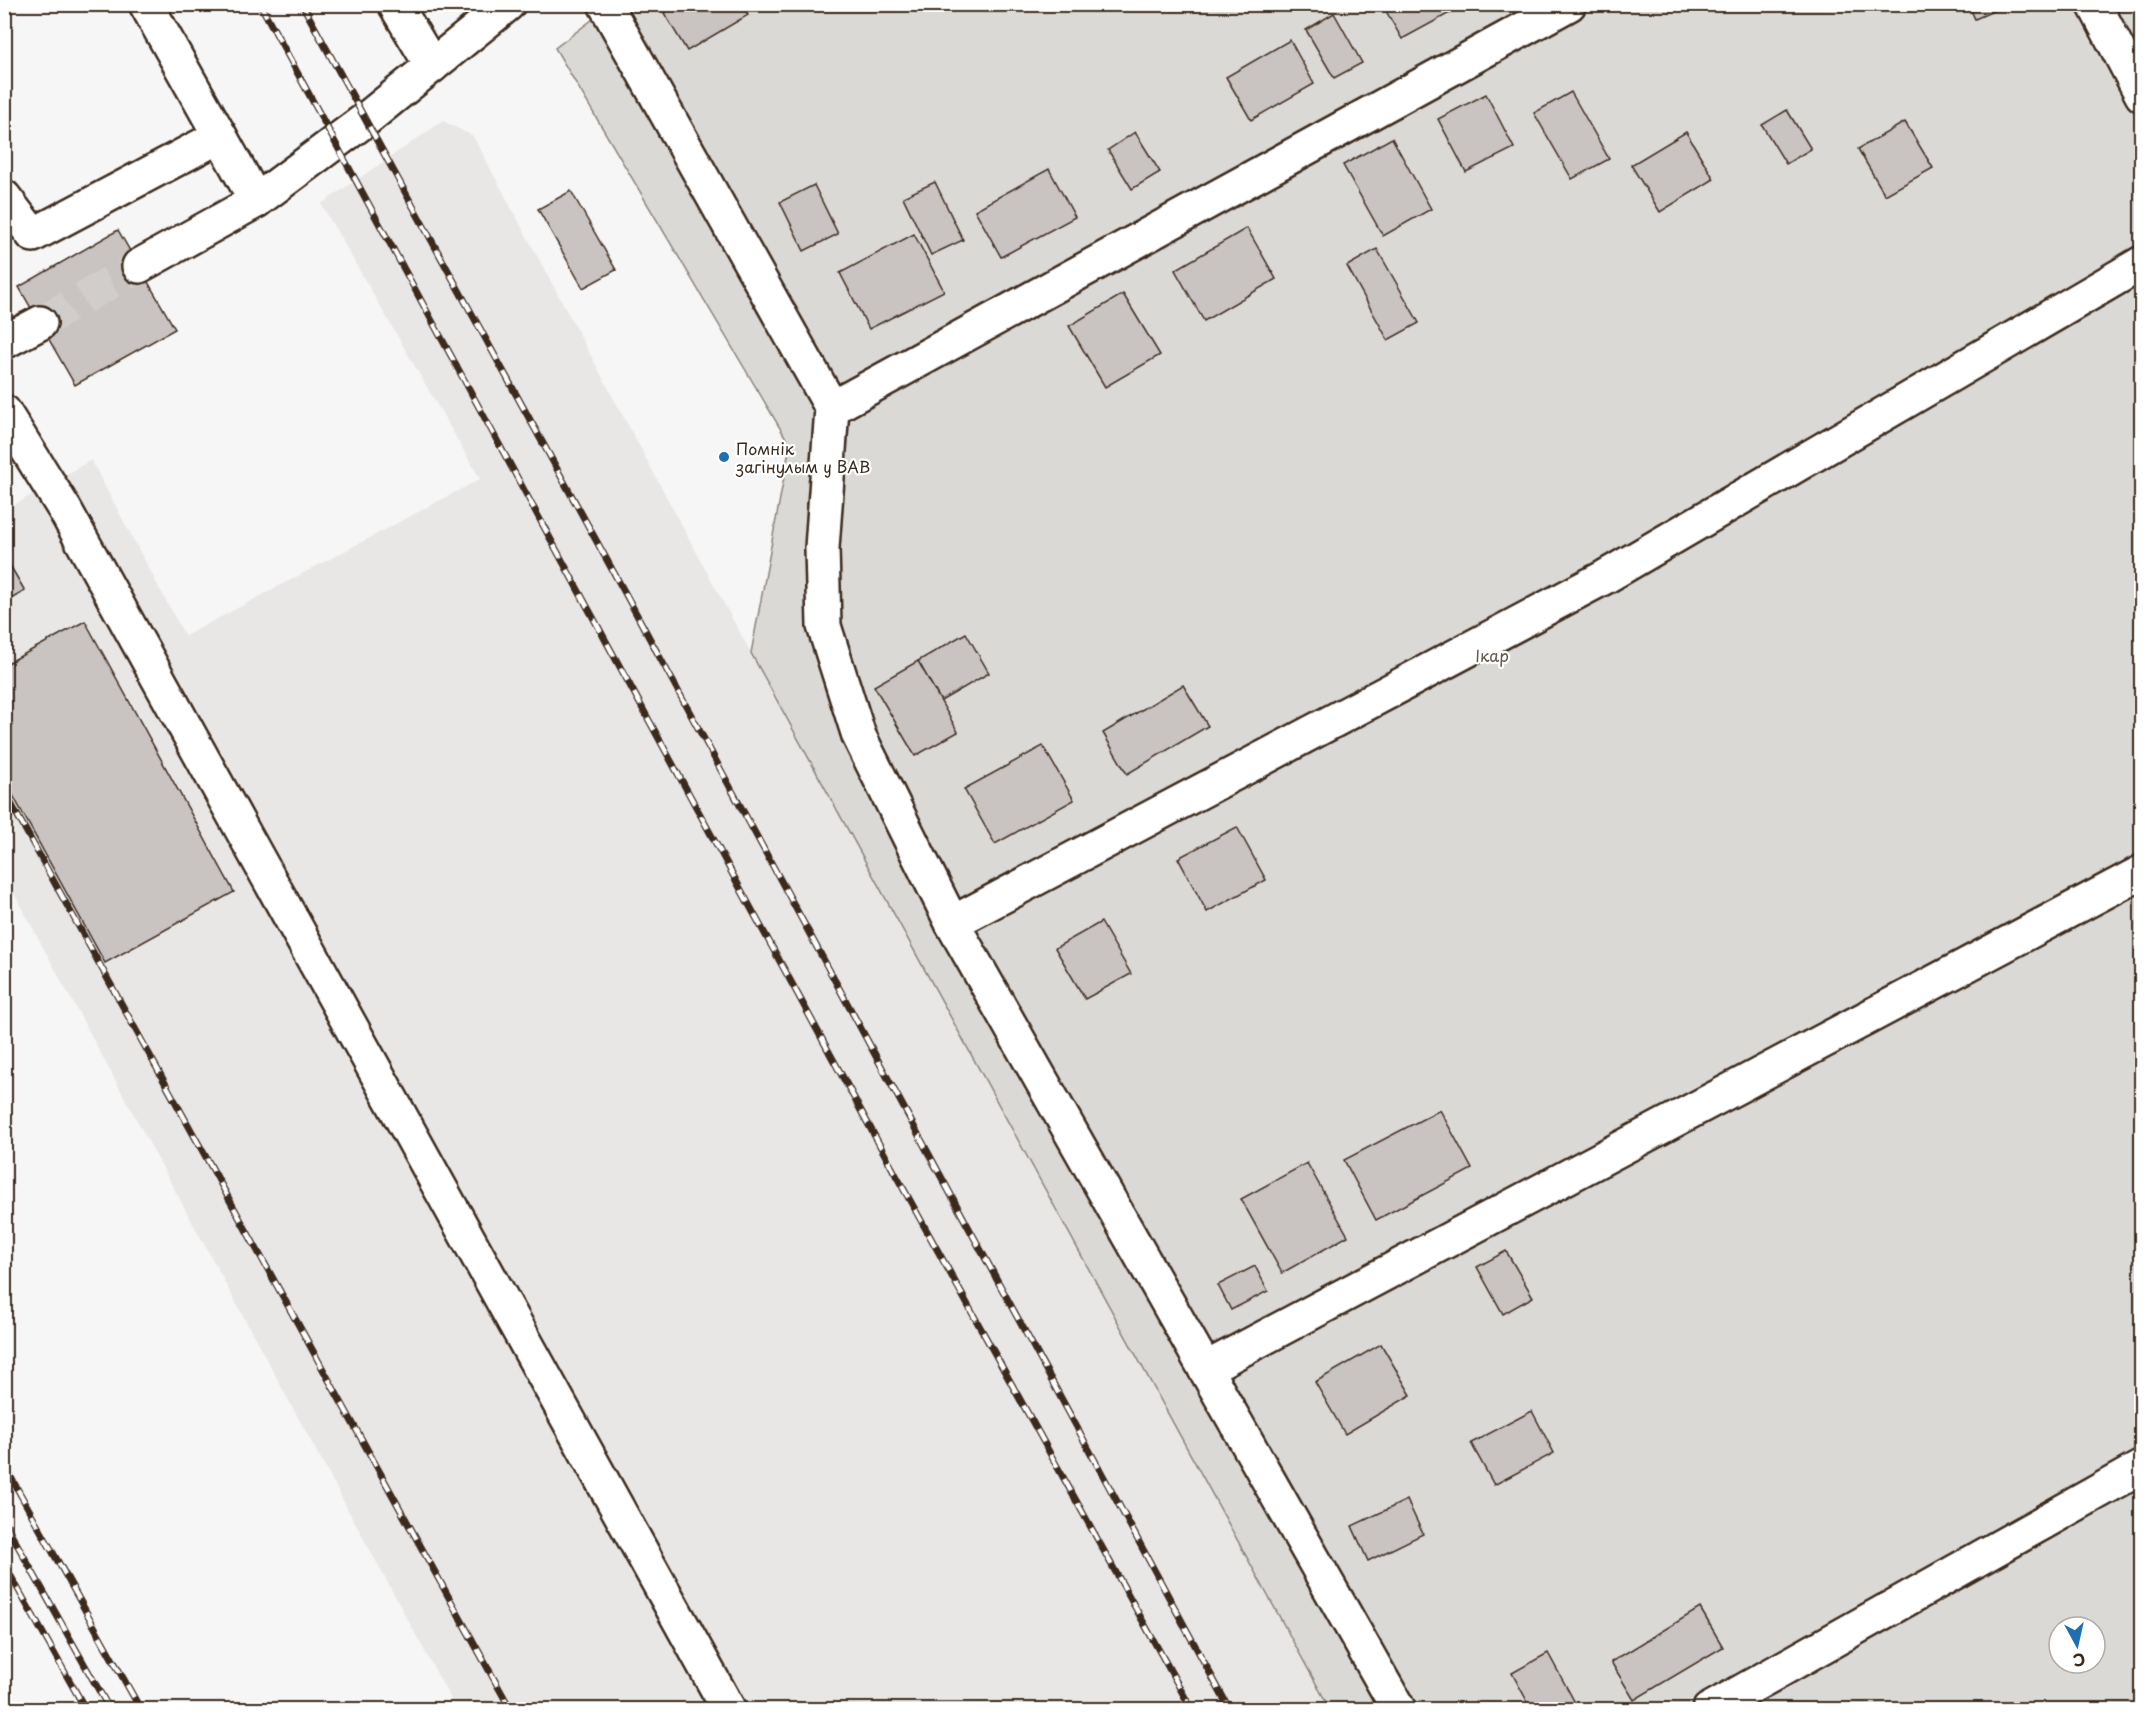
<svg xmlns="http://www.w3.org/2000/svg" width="2146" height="1714" font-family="'Playpen Sans',sans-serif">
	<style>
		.built { fill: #e9e7e6 }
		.green { fill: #dbd9d6; stroke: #8b827a; stroke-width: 1.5; fill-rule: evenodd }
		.building { fill: #c9c3c1; stroke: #3b2a1e; stroke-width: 1.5 }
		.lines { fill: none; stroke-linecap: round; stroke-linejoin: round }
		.minor-tunnel { stroke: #d1cdcb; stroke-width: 33; stroke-dasharray: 33 16; stroke-linecap: butt }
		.minor-casing { stroke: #3b2a1e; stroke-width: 38 }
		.minor { stroke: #fff; stroke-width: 33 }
		.rail-casing { stroke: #3b2a1e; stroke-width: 7 }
		.rail { stroke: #fff; stroke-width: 4.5; stroke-dasharray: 14; stroke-linecap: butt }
		.poi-dot { fill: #1f6fb2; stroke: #fff; stroke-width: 2 }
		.labels { text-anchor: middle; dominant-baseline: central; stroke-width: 4.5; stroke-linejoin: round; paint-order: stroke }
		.poi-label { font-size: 16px; fill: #3b2a1e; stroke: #fff; text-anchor: start }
		.park-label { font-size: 16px; fill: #63564c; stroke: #fff }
	</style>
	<rect width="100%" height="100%" fill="#f7f6f6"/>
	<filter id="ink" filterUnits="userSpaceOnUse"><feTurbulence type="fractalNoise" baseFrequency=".0167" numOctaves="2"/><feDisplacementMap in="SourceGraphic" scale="12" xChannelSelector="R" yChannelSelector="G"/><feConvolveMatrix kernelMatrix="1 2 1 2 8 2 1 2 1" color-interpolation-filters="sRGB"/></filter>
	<g filter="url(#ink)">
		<path class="built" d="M 443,121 L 473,136 L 715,587 L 1330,1709 L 456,1709 L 5,877 L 4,511 L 91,460 L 185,636 L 480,479 L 321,204 Z"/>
		<path class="green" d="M 613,4 L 2141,5 L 2141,1709 L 1330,1709 L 751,653 L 790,445 L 555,48 ZM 2059,1627 L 2095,1627 L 2095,1663 L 2059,1663 Z"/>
		<g class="building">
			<path d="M 678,4 L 742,4 L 748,15 L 687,51 L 664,13 Z"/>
			<path d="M 1382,4 L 1457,4 L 1459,8 L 1402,39 Z"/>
			<path d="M 1968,4 L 2004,4 L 2005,6 L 1975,19 Z"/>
			<path d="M 1334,13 L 1362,63 L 1334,78 L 1306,30 Z"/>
			<path d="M 1290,40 L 1314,84 L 1251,120 L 1226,77 Z"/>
			<path d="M 1571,92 L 1609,159 L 1572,179 L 1534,113 Z"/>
			<path d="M 1486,94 L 1514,148 L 1466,172 L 1438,119 Z"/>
			<path d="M 1787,110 L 1811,149 L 1786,164 L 1762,125 Z"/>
			<path d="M 1905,122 L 1933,168 L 1885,195 L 1858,149 Z"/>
			<path d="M 1135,132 L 1160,172 L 1132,189 L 1108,150 Z"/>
			<path d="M 1686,132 L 1714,179 L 1660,212 L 1631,165 Z"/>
			<path d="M 1392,138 L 1431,209 L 1383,236 L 1343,165 Z"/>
			<path d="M 1049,169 L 1075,217 L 1001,257 L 975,210 Z"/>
			<path d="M 935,182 L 963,240 L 931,255 L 903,197 Z"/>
			<path d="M 814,185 L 838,234 L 804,251 L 780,202 Z"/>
			<path d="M 571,191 L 616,270 L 583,288 L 538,209 Z"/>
			<path d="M 1247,228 L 1276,279 L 1204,321 L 1175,270 Z"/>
			<path d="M 118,230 L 175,329 L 75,385 L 19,287 Z"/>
			<path d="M 914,234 L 944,291 L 869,329 L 840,273 Z"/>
			<path d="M 1377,249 L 1419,323 L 1388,340 L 1347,266 Z"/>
			<path d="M 1123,294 L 1160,355 L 1105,387 L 1069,326 Z"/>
			<path d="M 4,555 L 25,591 L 4,603 Z"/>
			<path d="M 85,621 L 234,892 L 105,963 L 4,779 L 4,665 Z"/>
			<path d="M 966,633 L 989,673 L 941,701 L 918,661 Z"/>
			<path d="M 918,661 L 958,732 L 915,756 L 874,686 Z"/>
			<path d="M 1183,685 L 1208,726 L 1127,774 L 1103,733 Z"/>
			<path d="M 1043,746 L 1074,800 L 995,844 L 964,789 Z"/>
			<path d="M 1237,827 L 1266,880 L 1207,912 L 1178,858 Z"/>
			<path d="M 1101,922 L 1131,974 L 1085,999 L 1055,948 Z"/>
			<path d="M 1440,1110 L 1472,1169 L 1376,1220 L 1344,1160 Z"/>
			<path d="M 1307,1163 L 1348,1236 L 1282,1273 L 1241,1199 Z"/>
			<path d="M 1506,1251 L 1533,1297 L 1503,1314 L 1477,1267 Z"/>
			<path d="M 1255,1266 L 1268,1291 L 1231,1310 L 1218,1285 Z"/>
			<path d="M 1381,1344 L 1411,1395 L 1345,1434 L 1315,1382 Z"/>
			<path d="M 1532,1411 L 1554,1453 L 1494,1485 L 1471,1443 Z"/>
			<path d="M 1407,1500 L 1423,1534 L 1368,1561 L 1352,1526 Z"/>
			<path d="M 1700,1608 L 1723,1647 L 1634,1700 L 1611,1662 Z"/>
			<path d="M 1548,1653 L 1579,1710 L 1532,1710 L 1512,1673 Z"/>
		</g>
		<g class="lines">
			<path class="minor-tunnel" d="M 40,323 L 139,266"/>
			<g class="minor-casing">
				<g id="minor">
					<path d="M 146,4 L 220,136"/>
					<path d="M 395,4 L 432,66"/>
					<path d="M 605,4 L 832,408 L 822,548 L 824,626 L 859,736 L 952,923 L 1399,1710"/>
					<path d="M 2094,4 L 2142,95"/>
					<path d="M 4,197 L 33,235 L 220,136 L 256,201"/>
					<path d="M 139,266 L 256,201 L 365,120 L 508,4"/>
					<path d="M 4,342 L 40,323"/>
					<path d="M 832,408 L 1569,4"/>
					<path d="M 4,412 L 65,510 L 729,1710"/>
					<path d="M 952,923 L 1605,577 L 2142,263"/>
					<path d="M 1205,1369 L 2142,872"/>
					<path d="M 1709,1710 L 2142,1467"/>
				</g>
			</g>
			<use href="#minor" class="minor"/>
			<g class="rail-casing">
				<g id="rail">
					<path d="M 260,4 L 897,1177 L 1192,1710"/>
					<path d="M 302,4 L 625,593 L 1230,1710"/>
					<path d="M 4,791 L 511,1710"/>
					<path d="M 4,1465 L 141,1710"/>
					<path d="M 4,1521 L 110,1710"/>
					<path d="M 4,1564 L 86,1710"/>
				</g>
			</g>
			<use href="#rail" class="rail"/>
		</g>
	</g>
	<circle class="poi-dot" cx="724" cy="457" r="6"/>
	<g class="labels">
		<g class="poi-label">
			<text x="736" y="448">Помнік<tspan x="736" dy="18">загінулым у ВАВ</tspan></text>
		</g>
		<g class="park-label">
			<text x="1492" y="655">Ікар</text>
		</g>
	</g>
	<rect width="2146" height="1714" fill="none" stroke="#fff" stroke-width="24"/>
	<rect x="12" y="12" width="2122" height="1690" fill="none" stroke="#3b2a1e" stroke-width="2" filter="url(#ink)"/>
	<g transform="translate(2077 1645) rotate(172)"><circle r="28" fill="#ffffff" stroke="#b1aaa5" stroke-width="1.5"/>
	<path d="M0-4.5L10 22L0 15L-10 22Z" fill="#1f6fb2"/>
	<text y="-9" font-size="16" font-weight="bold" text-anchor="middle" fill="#3b2a1e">С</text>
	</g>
</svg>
